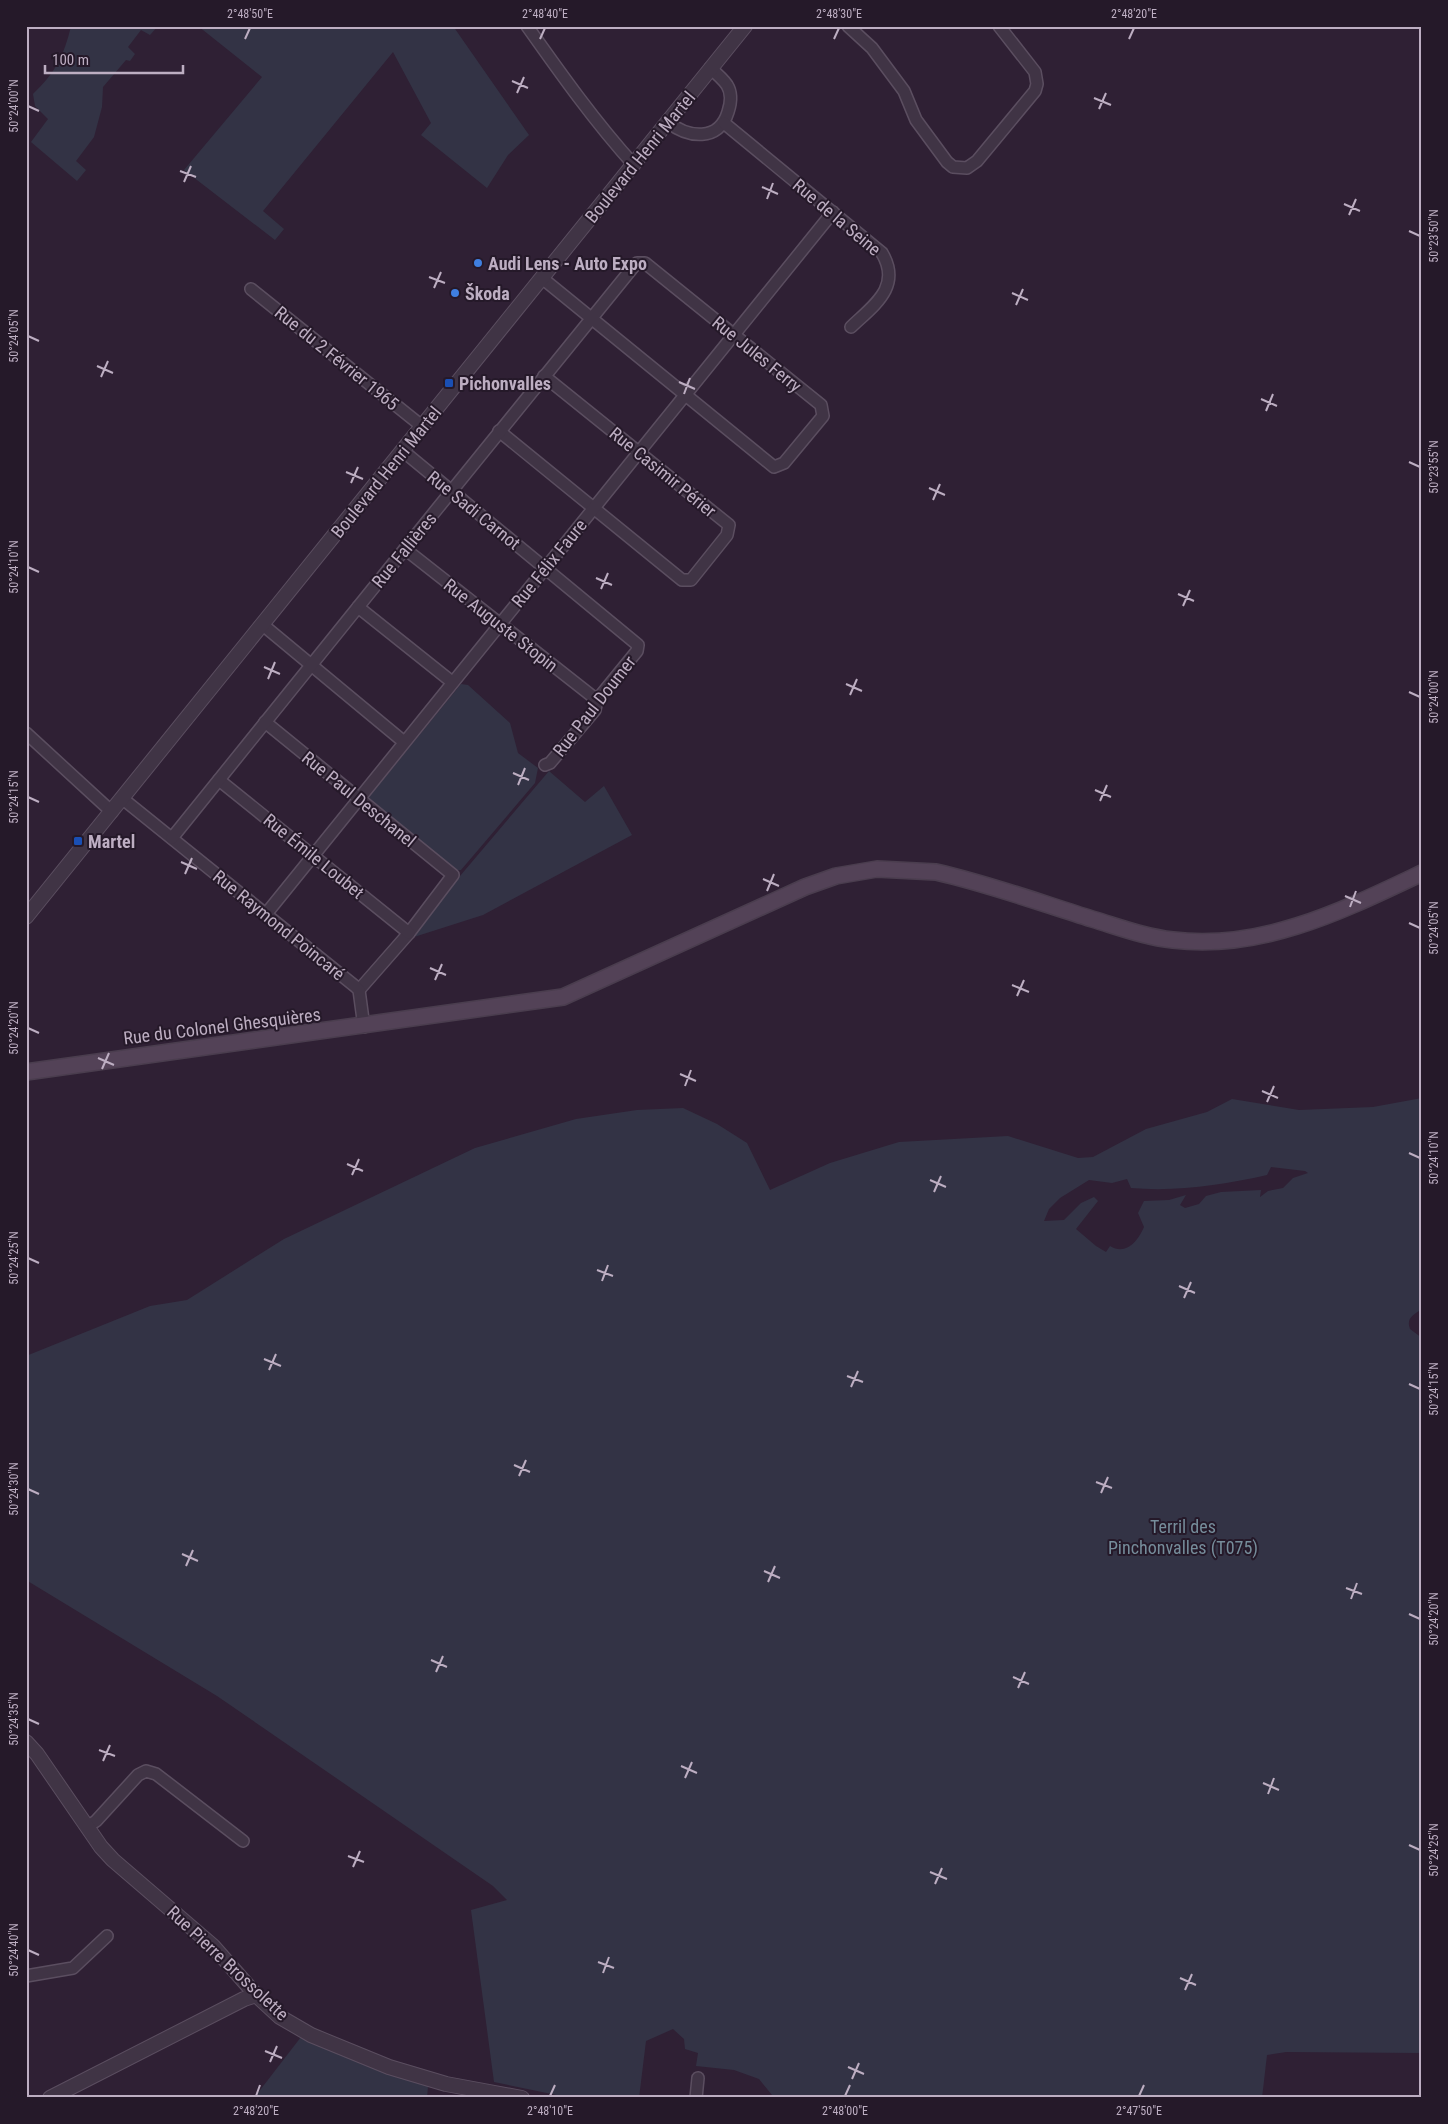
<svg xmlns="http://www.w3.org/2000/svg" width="1448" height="2124" font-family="'Roboto Condensed',sans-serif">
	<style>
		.green { fill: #333345; fill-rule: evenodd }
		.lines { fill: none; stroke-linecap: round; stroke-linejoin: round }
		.minor-casing { stroke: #5b4e60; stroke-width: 14 }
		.tertiary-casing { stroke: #5b4e60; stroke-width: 16 }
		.secondary-casing { stroke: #4a3d4e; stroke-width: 18 }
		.minor { stroke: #403445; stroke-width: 11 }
		.tertiary { stroke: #403445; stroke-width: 14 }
		.secondary { stroke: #534257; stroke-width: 15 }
		.ticks { fill: none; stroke: #bdaec2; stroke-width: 2 }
		.shop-dot { fill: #3f7fe0; stroke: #251929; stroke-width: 2 }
		.transit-dot { fill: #1a4fb4; stroke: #251929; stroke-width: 2 }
		.labels { text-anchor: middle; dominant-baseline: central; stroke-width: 4; stroke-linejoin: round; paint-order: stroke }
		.street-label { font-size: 18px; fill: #bdaec2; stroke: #251929 }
		.poi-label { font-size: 18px; font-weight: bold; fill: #bdaec2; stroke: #251929; text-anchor: start }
		.park-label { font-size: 18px; fill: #768d9b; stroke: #251929 }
		.neatline { fill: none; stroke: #bdaec2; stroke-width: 2 }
		.ticks-label { font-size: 12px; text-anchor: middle; fill: #bdaec2 }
	</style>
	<rect width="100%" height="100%" fill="#2f2034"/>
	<g class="green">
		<path d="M 71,26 L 158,26 L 150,35 L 141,30 L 128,47 L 135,54 L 130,61 L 126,60 L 103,87 L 102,107 L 94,137 L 76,161 L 86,170 L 77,181 L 31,142 L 48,119 L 35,106 L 33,94 C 55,73 64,56 71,26 Z"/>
		<path d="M 198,26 L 453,26 L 529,135 L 508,155 L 487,188 L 421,135 L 431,123 L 393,52 L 263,211 L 284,229 L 275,240 L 184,170 L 262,77 Z"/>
		<path d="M 461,684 L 468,685 L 510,723 L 518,753 L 538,768 L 535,783 L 461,870 L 454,871 L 368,798 Z"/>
		<path d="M 549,771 L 585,802 L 604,786 L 632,835 L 483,915 L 414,937 L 460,876 Z"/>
		<path d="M 1422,1098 L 1422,1309 C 1413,1315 1406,1318 1410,1329 L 1422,1338 L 1422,2053 L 1286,2052 L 1267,2055 L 1262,2098 L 765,2098 L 772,2095 L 759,2079 L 734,2070 L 696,2066 L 698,2053 L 685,2049 L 684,2039 L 673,2029 L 646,2041 L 639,2098 L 571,2098 L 494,2082 L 471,1910 L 507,1900 L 493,1886 L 217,1696 L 26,1580 L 26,1356 L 150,1306 L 187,1300 L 284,1239 L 475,1148 L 576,1119 L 637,1110 L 683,1108 L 717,1124 L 747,1143 L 770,1190 L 830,1163 L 899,1142 L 1008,1136 L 1078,1158 L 1093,1157 L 1146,1129 L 1207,1112 L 1232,1099 L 1299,1110 L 1373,1107 ZM 1271,1167 L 1305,1171 L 1308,1173 L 1293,1178 L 1283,1188 L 1268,1191 L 1260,1197 L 1261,1190 L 1221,1192 L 1206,1196 L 1199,1204 L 1185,1208 L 1180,1205 L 1186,1195 L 1169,1200 L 1144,1201 L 1138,1213 L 1144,1227 C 1138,1241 1126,1256 1110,1246 L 1106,1252 L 1096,1246 L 1076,1229 L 1098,1201 L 1094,1197 L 1081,1203 L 1064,1220 L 1044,1221 L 1049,1209 L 1060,1198 L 1089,1180 L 1112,1183 L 1127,1179 L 1131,1188 C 1176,1192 1223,1185 1267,1175 Z"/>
		<path d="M 301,2037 L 428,2086 L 427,2098 L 254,2098 Z"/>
	</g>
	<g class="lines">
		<g class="minor-casing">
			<g id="minor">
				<path d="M 527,26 C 561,74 595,122 634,165"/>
				<path d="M 848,26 L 872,48 L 904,91 L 916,120 L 947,162 L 953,167 L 967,168 L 977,161 L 1035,91 L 1037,84 L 1035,72 L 999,26"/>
				<path d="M 668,122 C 688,138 719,142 728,112 C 731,103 732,93 727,85 C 723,79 716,73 710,68"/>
				<path d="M 724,123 L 882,253 C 902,287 874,305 851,327"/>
				<path d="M 251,289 L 423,427"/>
				<path d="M 499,431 L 682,580 L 691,580 L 727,535 L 729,525 L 544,376"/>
				<path d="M 403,451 L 638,645 L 637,651 L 597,700 L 595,710 L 550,763 L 545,765"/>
				<path d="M 405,549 L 597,700"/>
				<path d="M 358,607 L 452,682"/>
				<path d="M 263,625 L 404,742"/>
				<path d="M 265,722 L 453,875 L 409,933 L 359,990"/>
				<path d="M 26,733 L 112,812"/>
				<path d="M 219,780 L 409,933"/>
				<path d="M 123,799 L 356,987 L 359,990 L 364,1027"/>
				<path d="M 172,838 C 326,647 479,456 634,266 L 637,263 L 645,263 L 821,405 L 823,416 L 784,463 L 774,467 L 542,278"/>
				<path d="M 266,914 L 833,212"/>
				<path d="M 87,1827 L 96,1821 L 138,1775 L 146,1771 L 156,1774 L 243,1841"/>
				<path d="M 26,1976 L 73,1968 L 107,1936"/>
				<path d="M 696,2098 L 698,2078"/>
			</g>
		</g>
		<g class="tertiary-casing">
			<g id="tertiary">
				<path d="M 26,917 L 745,26"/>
				<path d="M 26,1742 L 37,1754 L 101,1847 L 113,1860 L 213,1946 L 256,1995 L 280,2017 L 311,2035 L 389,2067 L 446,2084 L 522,2098"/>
				<path d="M 50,2098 L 244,1999 L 256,1995"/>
			</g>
		</g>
		<g class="secondary-casing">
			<path id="secondary" d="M 26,1072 L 563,997 L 805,887 L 836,876 L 877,869 L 936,872 C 989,884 1041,903 1092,919 C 1119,927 1145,937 1173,940 C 1262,951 1344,910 1422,873"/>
		</g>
		<use href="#minor" class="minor"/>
		<use href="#tertiary" class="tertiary"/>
		<use href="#secondary" class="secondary"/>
	</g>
	<path class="ticks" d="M 245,39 L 250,28M 540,39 L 545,28M 834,39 L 839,28M 1129,39 L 1134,28M 512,81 L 528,88M 517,93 L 524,77M 1094,98 L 1111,105M 28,106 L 39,111M 1099,109 L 1106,93M 180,171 L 196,177M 184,182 L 191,166M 762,187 L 778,194M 767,199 L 773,183M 1344,204 L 1360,211M 1349,215 L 1356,199M 1409,231 L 1420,236M 429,277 L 445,283M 434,288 L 441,272M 1012,293 L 1028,300M 1016,305 L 1023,289M 28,336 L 39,341M 97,366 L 113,373M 101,377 L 108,361M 679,382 L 695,389M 684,394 L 690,378M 1261,399 L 1277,406M 1266,411 L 1273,394M 1409,462 L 1420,467M 346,472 L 363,479M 351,483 L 358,467M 929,488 L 945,495M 933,500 L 940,484M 28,567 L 39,572M 596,578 L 612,585M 601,589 L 608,573M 1178,594 L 1194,601M 1183,606 L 1190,590M 264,667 L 280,674M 268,679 L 275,662M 846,684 L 862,691M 1409,692 L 1420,697M 850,695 L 857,679M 513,773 L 529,780M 518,785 L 525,768M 1095,790 L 1111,797M 28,797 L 39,802M 1100,801 L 1107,785M 181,862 L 197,869M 185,874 L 192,858M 763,879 L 779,886M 767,891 L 774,874M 1345,896 L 1361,903M 1350,907 L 1356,891M 1409,923 L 1420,928M 430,968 L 446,975M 435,980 L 442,964M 1012,985 L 1029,992M 1017,996 L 1024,980M 28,1028 L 39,1033M 98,1058 L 114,1065M 102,1069 L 109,1053M 680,1074 L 696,1081M 685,1086 L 691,1070M 1262,1091 L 1278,1098M 1267,1102 L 1274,1086M 1409,1153 L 1420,1158M 347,1164 L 363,1171M 352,1175 L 359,1159M 930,1180 L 946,1187M 934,1192 L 941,1176M 28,1258 L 39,1263M 597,1270 L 613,1276M 602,1281 L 608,1265M 1179,1286 L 1195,1293M 1184,1298 L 1191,1282M 264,1359 L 281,1366M 269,1370 L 276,1354M 847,1376 L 863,1382M 1409,1384 L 1420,1389M 851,1387 L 858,1371M 514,1465 L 530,1472M 519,1476 L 526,1460M 1096,1482 L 1112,1488M 28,1489 L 39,1494M 1101,1493 L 1108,1477M 182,1554 L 198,1561M 186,1566 L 193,1550M 764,1571 L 780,1578M 768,1582 L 775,1566M 1346,1588 L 1362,1594M 1351,1599 L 1357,1583M 1409,1614 L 1420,1619M 431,1660 L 447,1667M 436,1672 L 443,1656M 1013,1677 L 1029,1684M 1018,1688 L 1025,1672M 28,1719 L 39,1724M 99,1750 L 115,1756M 103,1761 L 110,1745M 681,1766 L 697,1773M 685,1778 L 692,1762M 1263,1783 L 1279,1790M 1268,1794 L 1274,1778M 1409,1845 L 1420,1850M 348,1856 L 364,1862M 353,1867 L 360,1851M 930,1872 L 947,1879M 935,1884 L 942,1868M 28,1950 L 39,1955M 598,1962 L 614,1968M 603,1973 L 609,1957M 1180,1978 L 1196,1985M 1185,1990 L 1192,1974M 265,2051 L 282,2058M 270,2062 L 277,2046M 848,2067 L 864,2074M 852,2079 L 859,2063M 256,2096 L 260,2085M 550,2096 L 555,2085M 845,2096 L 850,2085M 1139,2096 L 1144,2085"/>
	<g class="shop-dot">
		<circle cx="478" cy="263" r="5"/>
		<circle cx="455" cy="293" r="5"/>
	</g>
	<g class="transit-dot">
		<rect x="444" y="378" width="10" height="10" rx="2.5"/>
		<rect x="73" y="836" width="10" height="10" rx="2.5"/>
	</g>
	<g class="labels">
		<g class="street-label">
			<text transform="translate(640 157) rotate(-51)">Boulevard Henri Martel</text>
			<text transform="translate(837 217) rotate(40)">Rue de la Seine</text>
			<text transform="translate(757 354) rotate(39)">Rue Jules Ferry</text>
			<text transform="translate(337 358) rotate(39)">Rue du 2 Février 1965</text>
			<text transform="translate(386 472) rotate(-51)">Boulevard Henri Martel</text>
			<text transform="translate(663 472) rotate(39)">Rue Casimir Périer</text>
			<text transform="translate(474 510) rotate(39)">Rue Sadi Carnot</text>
			<text transform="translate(404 550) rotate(-51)">Rue Fallières</text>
			<text transform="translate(549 563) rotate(-51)">Rue Félix Faure</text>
			<text transform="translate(501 625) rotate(38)">Rue Auguste Stopin</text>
			<text transform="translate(594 706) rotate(-52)">Rue Paul Doumer</text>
			<text transform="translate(359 799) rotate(39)">Rue Paul Deschanel</text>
			<text transform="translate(314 856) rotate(39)">Rue Émile Loubet</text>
			<text transform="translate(279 925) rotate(39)">Rue Raymond Poincaré</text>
			<text transform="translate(222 1026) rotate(-7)">Rue du Colonel Ghesquières</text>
			<text transform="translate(228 1963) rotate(43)">Rue Pierre Brossolette</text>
		</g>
		<g class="poi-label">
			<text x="488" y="263">Audi Lens - Auto Expo</text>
			<text x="465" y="293">Škoda</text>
			<text x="459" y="383">Pichonvalles</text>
			<text x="88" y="841">Martel</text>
		</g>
		<g class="park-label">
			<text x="1183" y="1526">Terril des<tspan x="1183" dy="21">Pinchonvalles (T075)</tspan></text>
		</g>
	</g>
	<rect width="1448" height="2124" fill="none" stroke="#251929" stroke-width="55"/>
	<path d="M45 65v8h138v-8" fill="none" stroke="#bdaec2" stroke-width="2.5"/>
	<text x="52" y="65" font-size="15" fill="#bdaec2" stroke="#251929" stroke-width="4" paint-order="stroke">100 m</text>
	<rect x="28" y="28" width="1392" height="2068" class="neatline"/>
	<g class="ticks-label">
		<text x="250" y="18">2°48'50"E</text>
		<text x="545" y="18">2°48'40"E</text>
		<text x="839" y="18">2°48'30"E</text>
		<text x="1134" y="18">2°48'20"E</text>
		<text transform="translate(14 106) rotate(-90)" y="4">50°24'00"N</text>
		<text transform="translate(1434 236) rotate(-90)" y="4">50°23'50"N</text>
		<text transform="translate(14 336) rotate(-90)" y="4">50°24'05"N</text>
		<text transform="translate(1434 467) rotate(-90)" y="4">50°23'55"N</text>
		<text transform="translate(14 567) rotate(-90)" y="4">50°24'10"N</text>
		<text transform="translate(1434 697) rotate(-90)" y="4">50°24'00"N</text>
		<text transform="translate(14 797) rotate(-90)" y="4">50°24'15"N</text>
		<text transform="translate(1434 928) rotate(-90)" y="4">50°24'05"N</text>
		<text transform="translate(14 1028) rotate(-90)" y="4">50°24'20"N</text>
		<text transform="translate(1434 1158) rotate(-90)" y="4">50°24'10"N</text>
		<text transform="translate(14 1258) rotate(-90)" y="4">50°24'25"N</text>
		<text transform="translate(1434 1389) rotate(-90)" y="4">50°24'15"N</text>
		<text transform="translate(14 1489) rotate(-90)" y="4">50°24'30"N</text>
		<text transform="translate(1434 1619) rotate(-90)" y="4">50°24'20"N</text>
		<text transform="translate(14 1719) rotate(-90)" y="4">50°24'35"N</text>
		<text transform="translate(1434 1850) rotate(-90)" y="4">50°24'25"N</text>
		<text transform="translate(14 1950) rotate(-90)" y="4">50°24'40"N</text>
		<text x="256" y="2115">2°48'20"E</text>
		<text x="550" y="2115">2°48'10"E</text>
		<text x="845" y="2115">2°48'00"E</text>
		<text x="1139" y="2115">2°47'50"E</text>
	</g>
</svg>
